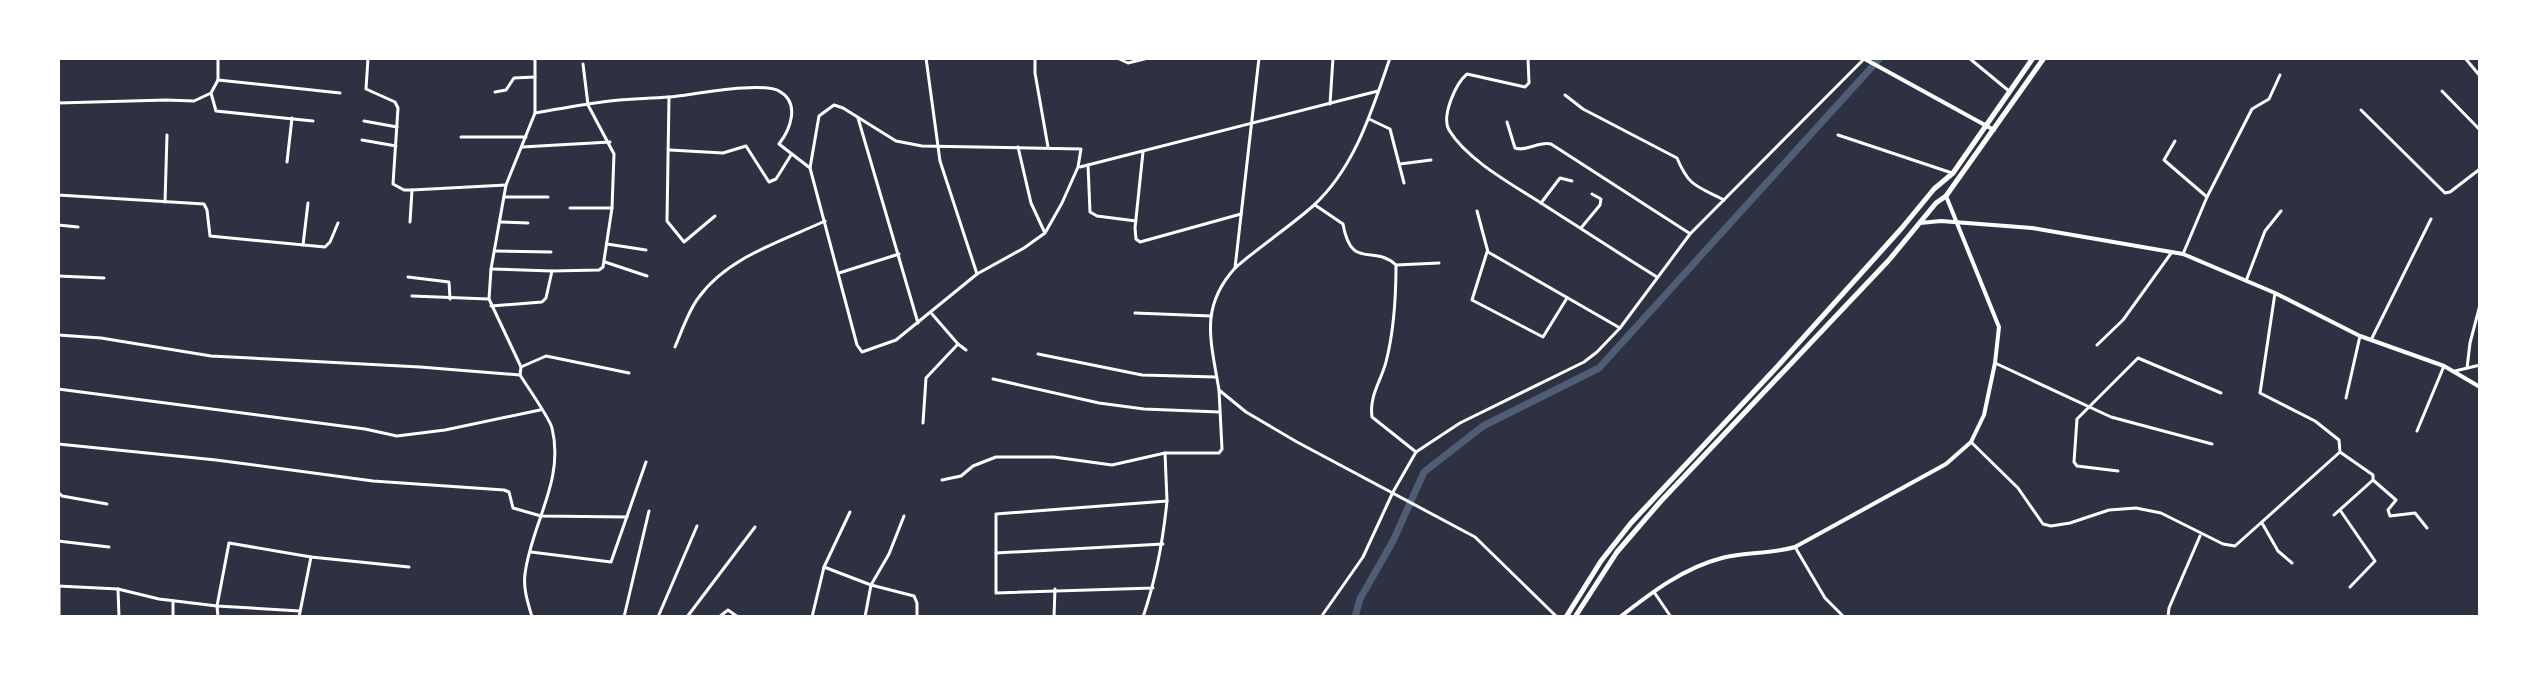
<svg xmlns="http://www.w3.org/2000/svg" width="2538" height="675" font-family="'DM Sans',sans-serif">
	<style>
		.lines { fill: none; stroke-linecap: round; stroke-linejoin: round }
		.canal { stroke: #4f5d75; stroke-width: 7 }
		.minor { stroke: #fff; stroke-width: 3 }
		.tertiary { stroke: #fff; stroke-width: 3 }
		.primary { stroke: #fff; stroke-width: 4 }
		.trunk { stroke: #fff; stroke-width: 5 }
	</style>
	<rect width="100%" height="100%" fill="#2d3142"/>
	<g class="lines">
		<path class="canal" d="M 1355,617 L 1360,599 L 1393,541 L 1424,472 L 1483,426 L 1599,368 L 1880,58"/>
		<g class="minor">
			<path d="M 368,58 L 366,89 L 395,102 L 398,108 L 393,184 L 404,190 L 412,190 L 506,185"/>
			<path d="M 526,58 L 535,59"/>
			<path d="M 926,58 L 940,161 L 977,274"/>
			<path d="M 1035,58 L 1035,73 L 1048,147"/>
			<path d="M 1117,58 L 1128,63 L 1148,58"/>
			<path d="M 1528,58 L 1529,83 L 1525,87 L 1467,74 C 1456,83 1441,116 1449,130 C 1467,160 1513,185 1541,203 C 1580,228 1618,253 1657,277"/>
			<path d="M 1969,58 L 2009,91"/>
			<path d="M 2465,58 L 2480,76"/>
			<path d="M 218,80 L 340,93"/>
			<path d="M 2442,91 L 2480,130"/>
			<path d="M 495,92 L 506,90 L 514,78 L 535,77"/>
			<path d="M 211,93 L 216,111 L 313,121"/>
			<path d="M 1565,95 L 1583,109 L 1677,158 C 1689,187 1697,186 1724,200"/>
			<path d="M 669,97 L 667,221 L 684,242 L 715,216"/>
			<path d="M 58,103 L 166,100 L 194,101 L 211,93 L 218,80 L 218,58"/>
			<path d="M 1330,104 L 1333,58"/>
			<path d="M 834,105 L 843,108 L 896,141 L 922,146 L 1081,149 L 1078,167 L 1062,203 L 1045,233 L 1024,248 L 977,274 L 896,340 L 862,352 L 857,345 L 810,168 L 819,116 Z"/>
			<path d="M 2361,110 L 2445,193 L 2450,192 L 2480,169"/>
			<path d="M 535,113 C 558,109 580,105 602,102 C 624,98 647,99 669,97 C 692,95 761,81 779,91 C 801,103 790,130 779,144 L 810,168"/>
			<path d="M 858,118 L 918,323"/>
			<path d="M 1369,119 L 1390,129 L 1404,183"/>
			<path d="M 364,121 L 397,127"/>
			<path d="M 1507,122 L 1515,148 C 1527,152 1538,141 1551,144 L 1689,233"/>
			<path d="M 1838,135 L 1952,173"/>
			<path d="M 461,137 L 526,137"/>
			<path d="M 362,140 L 396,146"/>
			<path d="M 2175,141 L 2164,160 L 2207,197"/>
			<path d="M 522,147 L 610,142"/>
			<path d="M 1018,147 L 1031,203 L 1044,231"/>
			<path d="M 670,150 L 723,153 L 746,146 L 769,182 L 776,179 L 791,155"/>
			<path d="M 1143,152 L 1135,228 L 1136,239 L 1140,242 L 1241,214"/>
			<path d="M 287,162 L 292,118"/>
			<path d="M 1400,164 L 1431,160"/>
			<path d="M 1088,165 L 1090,212 L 1097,216 L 1136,221"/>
			<path d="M 1080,167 L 1378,91"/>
			<path d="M 58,195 L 204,204 L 207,210 L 210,236 L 325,247 L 330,242 L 338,223"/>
			<path d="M 504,197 L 548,197"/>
			<path d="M 165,202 L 167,135"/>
			<path d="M 1541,203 L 1560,178 L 1572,181"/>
			<path d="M 1315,205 L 1343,224 C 1351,271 1374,244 1396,265 L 1439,263"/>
			<path d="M 570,208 L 612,208"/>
			<path d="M 1477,211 L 1488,252 L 1620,328"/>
			<path d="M 410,222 L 412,190"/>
			<path d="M 500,222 L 528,223"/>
			<path d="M 58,225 L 78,227"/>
			<path d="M 1581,228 L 1600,205 L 1601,199 L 1592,194"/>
			<path d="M 607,244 L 646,250"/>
			<path d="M 303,245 L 308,203"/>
			<path d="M 495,251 L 551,252"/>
			<path d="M 1487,252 L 1472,300 L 1543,337 L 1567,298"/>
			<path d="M 2183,254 L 2207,197 L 2252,109 L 2269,99 L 2280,75"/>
			<path d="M 605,262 L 647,276"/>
			<path d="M 1396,265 C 1396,297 1394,331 1386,362 C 1381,381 1369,396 1372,417 L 1416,452"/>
			<path d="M 1235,268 C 1260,246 1288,228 1313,206 C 1355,168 1372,110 1390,58"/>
			<path d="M 491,269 L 552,271 L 599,270 L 603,267 L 612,208 L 614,154 L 588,105 L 583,64"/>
			<path d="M 839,273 L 899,254"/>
			<path d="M 58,276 L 104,278"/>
			<path d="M 408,277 L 449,282 L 450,299"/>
			<path d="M 2246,281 L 2265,231 L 2281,211"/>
			<path d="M 2275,293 L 2260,393 L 2315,421 L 2339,440 L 2340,452 L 2373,475 L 2373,480 L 2334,515"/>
			<path d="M 412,296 L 488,299"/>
			<path d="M 491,306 L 542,302 L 546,298 L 552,271"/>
			<path d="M 1135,313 L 1211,316"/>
			<path d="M 932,314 L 958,344 L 966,350"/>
			<path d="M 58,335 L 101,338 L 211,356 L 420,367 L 520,375"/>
			<path d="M 2371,340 L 2431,219"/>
			<path d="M 2097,345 L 2123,320 L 2172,252"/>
			<path d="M 675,347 C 682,331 688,311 699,297 C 728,257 782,241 825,221"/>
			<path d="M 1038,354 L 1142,375 L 1216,377"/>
			<path d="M 1995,363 L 2111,417 L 2212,444"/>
			<path d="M 521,367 L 546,356 L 629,373"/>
			<path d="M 2467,368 L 2470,343 L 2480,305"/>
			<path d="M 2455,371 L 2480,365"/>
			<path d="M 993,379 L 1099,403 L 1144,409 L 1219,412"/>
			<path d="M 58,389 L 365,429 L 397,436 L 445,430 L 540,410"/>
			<path d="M 2346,398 L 2360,336"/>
			<path d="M 923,423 L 926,378 L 958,344"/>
			<path d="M 2417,431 L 2444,366"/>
			<path d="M 1971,442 L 2018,488 L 2043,524 L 2051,526 L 2070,523 L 2109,510 L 2136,508 L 2161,513 L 2223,544 L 2235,546 L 2340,452"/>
			<path d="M 58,444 L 216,460 L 373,481 L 504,490 L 509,492 L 513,508 L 541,516 L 627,517"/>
			<path d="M 1165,453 L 1219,453 L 1222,449 L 1219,390"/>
			<path d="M 2118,471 L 2077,466 L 2074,462 L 2077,419 L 2138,358 L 2221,393"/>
			<path d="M 942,480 L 961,476 L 973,466 L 996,457 L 1054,457 L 1112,465 L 1165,453 L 1167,501"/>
			<path d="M 2373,480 L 2396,500 L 2388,510 L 2390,516 L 2415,513 L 2427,528"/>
			<path d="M 58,492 L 62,496 L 107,504"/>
			<path d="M 2340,510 L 2375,561 L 2350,587"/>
			<path d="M 2262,523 L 2278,551 L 2292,563"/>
			<path d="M 58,541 L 109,547"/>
			<path d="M 1795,547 L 1825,598 L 1844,617"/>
			<path d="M 531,552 L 611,562 L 646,462"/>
			<path d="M 996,553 L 1163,544"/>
			<path d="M 824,567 L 871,585 L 914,596 L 917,603 L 917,617"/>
			<path d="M 58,586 L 118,589 L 159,599 L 217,606 L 300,611"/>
			<path d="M 59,586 L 59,617"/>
			<path d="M 118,589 L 119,617"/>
			<path d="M 1654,592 L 1671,617"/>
			<path d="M 173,601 L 173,617"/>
			<path d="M 218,617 L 217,606 L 229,543 L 311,557"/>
			<path d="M 299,617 L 311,557 L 409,567"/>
			<path d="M 532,617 C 528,603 523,589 525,574 C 531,524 565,481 552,428 C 550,419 527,386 520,375 L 521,367 L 489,299 L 491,269 L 506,185 L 535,113 L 535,58"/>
			<path d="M 624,617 L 649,511"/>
			<path d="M 658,617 L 697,526"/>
			<path d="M 687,617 L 755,527"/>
			<path d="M 719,617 L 728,610 L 738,617"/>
			<path d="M 812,617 L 824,567 L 850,512"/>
			<path d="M 865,617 L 871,585 L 889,554 L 904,516"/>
			<path d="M 1054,617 L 1055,589"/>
			<path d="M 1143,617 C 1156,579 1163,541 1167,501 L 996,514 L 996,593 L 1153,588"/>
			<path d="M 1321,617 L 1363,557 L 1393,492 L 1416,452 L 1460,423 L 1584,362 L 1597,352 L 1620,328 L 1690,234 L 1864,59"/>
			<path d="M 2168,617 L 2169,608 L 2200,536"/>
		</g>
		<path class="tertiary" d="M 1259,58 L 1235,268 C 1199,308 1211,341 1219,390 L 1246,412 L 1297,442 L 1475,537 L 1557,617"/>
		<g class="primary">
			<path d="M 1863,58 L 1994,130"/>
			<path d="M 1920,223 L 1941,221 L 2032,228 L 2183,254 L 2275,293 L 2360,336 L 2444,366 L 2480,387"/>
			<path d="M 1620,617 C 1651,593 1683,568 1722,558 C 1746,552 1771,554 1795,547 L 1946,464 L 1971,442 L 1984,415 L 1995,363 L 1999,327 L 1946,196"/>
		</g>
		<g class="trunk">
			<path d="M 1566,617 L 1601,561 L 1631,523 L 1775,369 L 1901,229 L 1934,189 L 1953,173 L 2033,58"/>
			<path d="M 1575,617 L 1617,552 L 1661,501 L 1889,260 L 1936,203 L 1946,196 L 2044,58"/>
		</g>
	</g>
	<rect width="2538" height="675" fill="none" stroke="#ffffff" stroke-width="120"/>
</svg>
